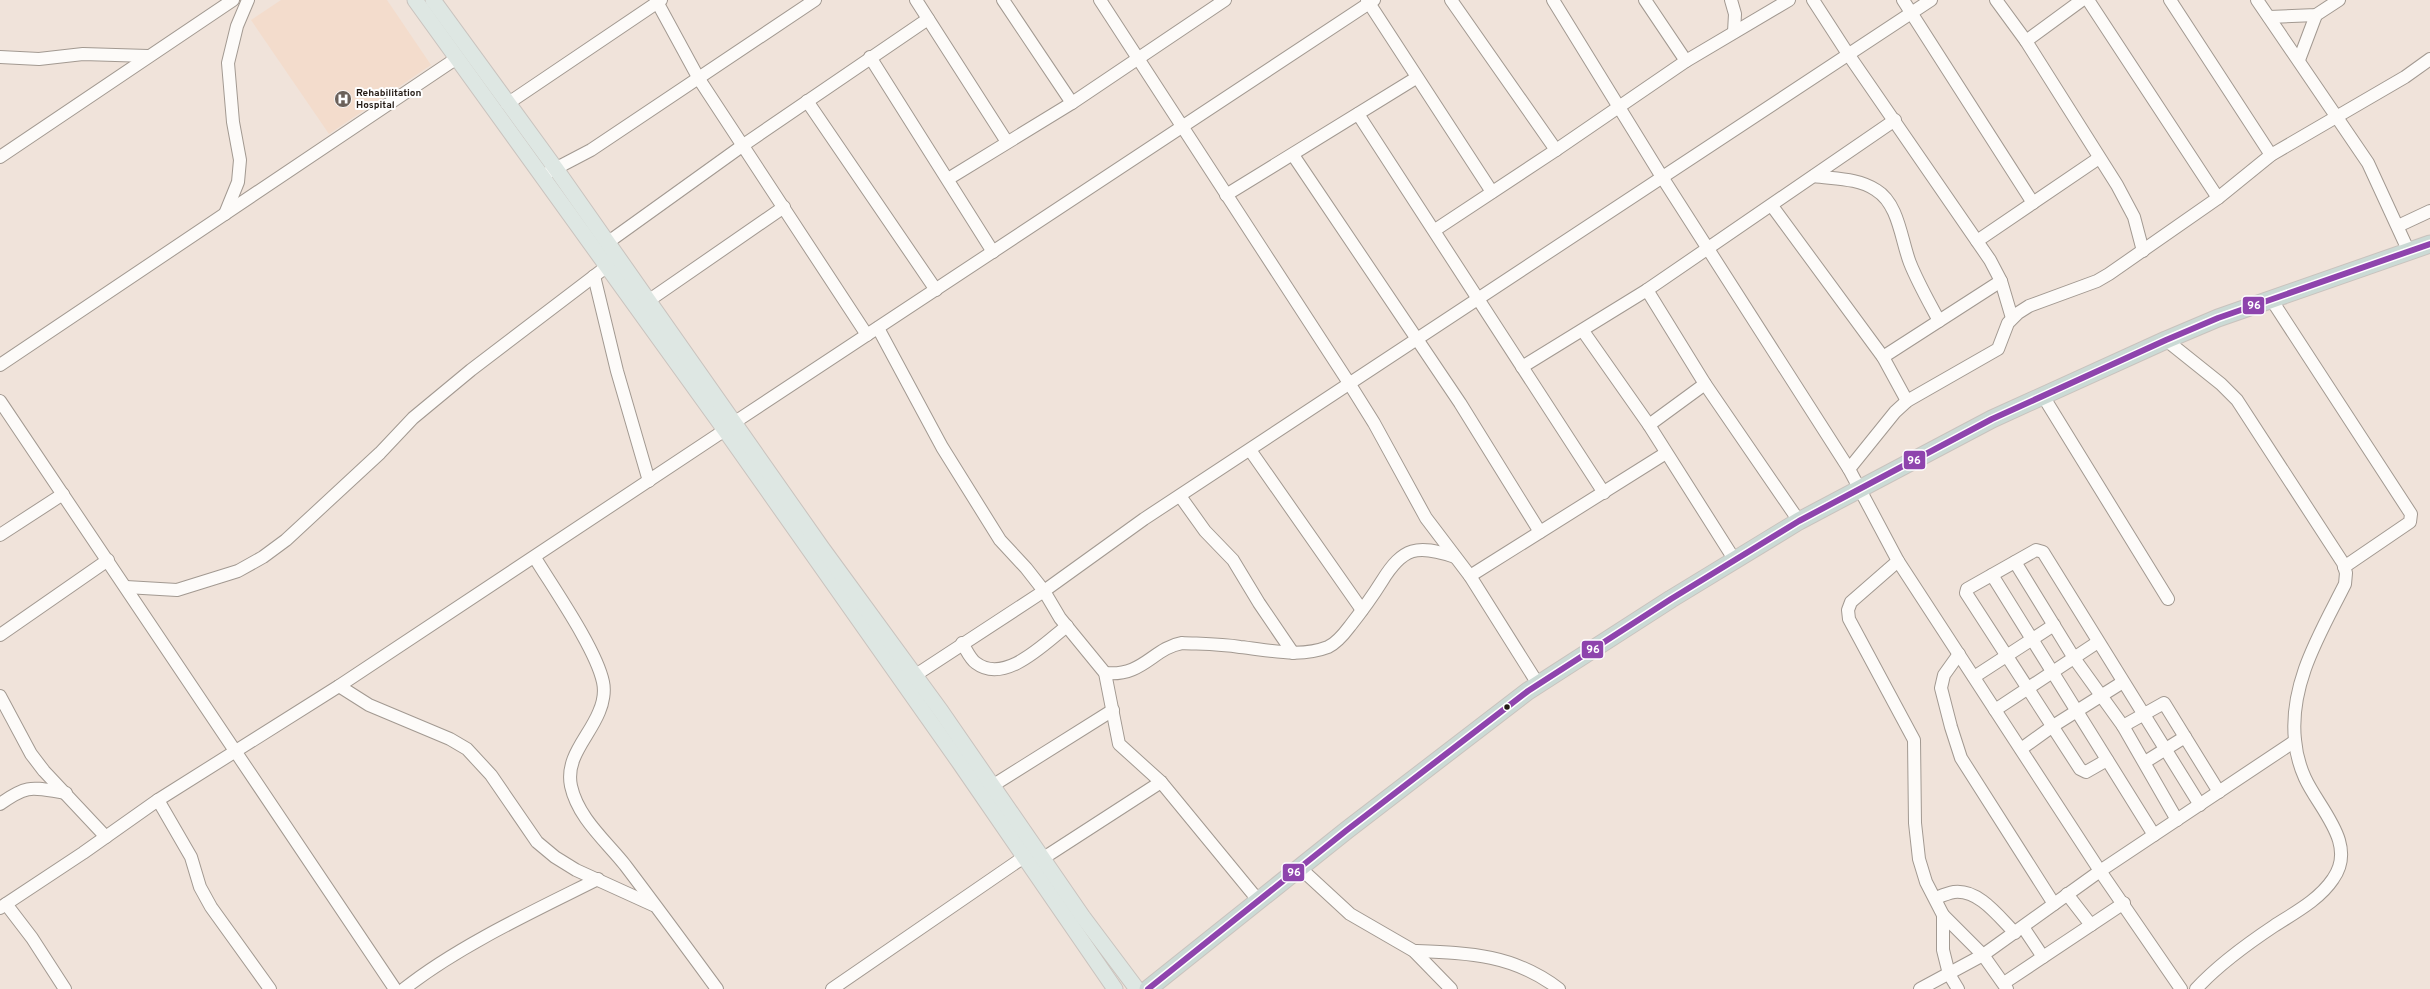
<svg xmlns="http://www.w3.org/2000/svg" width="2430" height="989" font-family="Overpass,sans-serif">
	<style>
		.built { fill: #f3dccc }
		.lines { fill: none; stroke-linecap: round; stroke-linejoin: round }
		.minor-casing { stroke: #a29991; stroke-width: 14 }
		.major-casing { stroke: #c9c3be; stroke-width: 17 }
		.highway-casing { stroke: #c9c3be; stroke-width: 19 }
		.minor { stroke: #fdfbf9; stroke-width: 12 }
		.major { stroke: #dee7e3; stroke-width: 15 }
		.highway { stroke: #cbdad5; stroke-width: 17 }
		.bus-1-casing { stroke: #fff; stroke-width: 9 }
		.bus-1 { stroke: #8e44ad; stroke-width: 6 }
		.bus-dot { fill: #241b15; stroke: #fff; stroke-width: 1.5 }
		.labels { text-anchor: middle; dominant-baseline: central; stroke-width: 4; stroke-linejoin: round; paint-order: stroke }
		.poi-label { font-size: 10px; font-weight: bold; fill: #241b15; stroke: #fff; text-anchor: start }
		.line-badge { stroke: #fff; stroke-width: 1.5 }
		.badge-label { font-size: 11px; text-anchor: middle; font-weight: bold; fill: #fff }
	</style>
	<rect width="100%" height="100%" fill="#f0e3da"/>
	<path class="built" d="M 281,0 L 387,0 L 431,65 L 329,134 L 251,20 Z"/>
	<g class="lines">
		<g class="minor-casing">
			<g id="minor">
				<path d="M 656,0 L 699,79 L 867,335"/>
				<path d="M 916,0 L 1007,142"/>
				<path d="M 1003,0 L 1072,103"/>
				<path d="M 1100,0 L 1349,383 L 1374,423 L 1426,518 L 1470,576 L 1538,684"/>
				<path d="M 1367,0 L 1492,192"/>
				<path d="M 1451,0 L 1556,150"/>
				<path d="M 1553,0 L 1662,177 L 1849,469 L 1898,561 L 2100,871 L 2181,989"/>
				<path d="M 1645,0 L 1686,61"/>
				<path d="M 1731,0 L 1735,14 L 1734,32"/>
				<path d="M 1813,0 L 1848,54 L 1990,260 L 2001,281 L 2012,318"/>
				<path d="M 1903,0 L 2033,203"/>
				<path d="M 1996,0 L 2026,41 L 2117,185 L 2134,217 L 2143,251"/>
				<path d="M 2088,0 L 2218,198"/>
				<path d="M 2170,0 L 2271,155"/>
				<path d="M 2257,0 L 2368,163 L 2409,252"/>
				<path d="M 2269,17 L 2316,15 L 2339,0"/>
				<path d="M 2026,41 L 2082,0"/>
				<path d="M 0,57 L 39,59 L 83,54 L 148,56"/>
				<path d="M 870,57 L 993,252"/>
				<path d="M 2299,60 L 2316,15"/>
				<path d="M 807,101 L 936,290"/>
				<path d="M 507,104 L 661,0"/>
				<path d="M 1358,114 L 1604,493"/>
				<path d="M 1293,155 L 1460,403 L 1540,532"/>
				<path d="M 0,157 L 233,0"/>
				<path d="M 549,172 L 591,150 L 815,0"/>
				<path d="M 1814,176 C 1835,179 1858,178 1876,190 C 1899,204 1901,240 1910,263 C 1918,283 1929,302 1939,321"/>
				<path d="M 948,179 L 1072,103 L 1225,0"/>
				<path d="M 1226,195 L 1416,78"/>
				<path d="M 1772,206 L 1883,357 L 1907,401"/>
				<path d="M 225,214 L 238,182 L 240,160 L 233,122 L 228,63 L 237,26 L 248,0"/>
				<path d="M 2398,226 L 2430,211"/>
				<path d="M 1435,230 L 1556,150 L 1686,61 L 1789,0"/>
				<path d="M 1977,241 L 2099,158"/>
				<path d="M 607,243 L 742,146 L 928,19"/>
				<path d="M 594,276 L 617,371 L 649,481"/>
				<path d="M 1647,290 L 1705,384 L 1799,521"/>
				<path d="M 2271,299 L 2411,514 L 2410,522 L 2344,567"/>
				<path d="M 648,301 L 784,207"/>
				<path d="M 878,328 L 942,447 L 1000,540 L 1026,568 L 1044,591 L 1060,618 L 1105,673 L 1119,744 L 1161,782 L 1258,900"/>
				<path d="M 1583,331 L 1649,425 L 1734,559"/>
				<path d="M 2166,340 L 2221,384 L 2237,400 L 2343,563 L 2346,573 L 2345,584 C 2321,632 2289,683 2295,740 C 2296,752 2300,767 2305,778 C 2319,809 2358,844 2333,879 C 2319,900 2294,913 2274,926 C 2247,944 2218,965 2196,989"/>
				<path d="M 1883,357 L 2001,281"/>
				<path d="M 0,365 L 457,58"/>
				<path d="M 1522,367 L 1647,290 L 1895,120"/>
				<path d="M 2043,396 L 2168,599"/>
				<path d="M 0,401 L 395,989"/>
				<path d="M 735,422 L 1374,0"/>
				<path d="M 1649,425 L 1705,384"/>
				<path d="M 1250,450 L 1362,610"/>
				<path d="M 1849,469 L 1895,412 L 1907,401 L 1998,349 L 2008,323 L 2018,313 L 2029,306 L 2097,281 L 2109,274 L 2218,198 L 2271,155 L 2405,77 L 2430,59"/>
				<path d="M 1180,496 L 1205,531 L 1233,560 L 1259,603 L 1293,653"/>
				<path d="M 0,535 L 63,494"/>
				<path d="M 535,558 C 554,589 596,649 603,682 C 605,691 603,703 599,712 C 589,737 565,757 571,786 C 578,818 606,841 625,865 C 656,906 687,948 717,989"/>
				<path d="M 1898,561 L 1851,602 L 1848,610 L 1849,619 L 1914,740 L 1915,823 L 1919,859 L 1926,882 L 1943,915 L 1943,950 L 1949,974 L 1958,989"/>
				<path d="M 2015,562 L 2074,658 L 2123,726 L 2177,820"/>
				<path d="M 1992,575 L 2154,835"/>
				<path d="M 1470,576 L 1666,453"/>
				<path d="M 126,587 L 177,590 L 238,571 L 263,557 L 286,540 L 380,453 L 413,418 L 471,370 L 614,261"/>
				<path d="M 0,635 L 108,560"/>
				<path d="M 962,643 C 966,649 970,659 976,663 C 1005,685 1045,643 1067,626"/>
				<path d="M 1959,654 L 1944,675 L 1941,688 L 1951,727 L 1961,758 L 2054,904"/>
				<path d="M 1105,673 C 1143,677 1153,648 1182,643 C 1202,644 1221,644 1240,647 C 1269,650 1300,658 1328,647 C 1337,643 1344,634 1350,626 C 1361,612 1372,597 1382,581 C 1403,547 1417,544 1455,557"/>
				<path d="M 1974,677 L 2054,625"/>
				<path d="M 908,680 L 1044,591 L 1144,519 L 1931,0"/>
				<path d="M 339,686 L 369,705 L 450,739 L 467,749 L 491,775 L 537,842 L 555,857 L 576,870 L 653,905"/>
				<path d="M 0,696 L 31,754 L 44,771 L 106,837"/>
				<path d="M 1995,710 L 2098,642"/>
				<path d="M 2123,726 L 2164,703 L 2219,792"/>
				<path d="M 2021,749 L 2053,726 L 2123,682"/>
				<path d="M 2107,760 L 2086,772 L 2080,769 L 1966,593 L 1967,589 L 2036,550 L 2043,552 L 2200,805"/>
				<path d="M 2145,762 L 2185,737"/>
				<path d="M 992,786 L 1113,710"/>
				<path d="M 158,800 L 191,857 L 200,887 L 211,907 L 270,989"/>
				<path d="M 0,804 C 29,783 33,788 66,793"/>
				<path d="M 1042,859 L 1161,782"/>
				<path d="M 1299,867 L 1350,914 L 1414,951 L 1451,989"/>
				<path d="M 2067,894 L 2091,925"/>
				<path d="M 1936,898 C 1941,896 1948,893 1954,892 C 1979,889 1999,917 2015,933"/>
				<path d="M 6,904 L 32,938 L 65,989"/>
				<path d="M 0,908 L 83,853 L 158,800 L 339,686 L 725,430"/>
				<path d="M 1943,915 L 1983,955 L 2007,989"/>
				<path d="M 2023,927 L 2043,957"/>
				<path d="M 1414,951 C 1469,953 1513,954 1559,989"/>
				<path d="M 2004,983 L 2124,903"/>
				<path d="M 404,989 C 458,946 536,910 598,879"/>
				<path d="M 832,989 L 1024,857"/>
				<path d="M 1920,989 L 1983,955 L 2100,871 L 2295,741"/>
			</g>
		</g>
		<g class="major-casing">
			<g id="major">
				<path d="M 415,0 L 725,430 L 959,762 L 1115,989"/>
				<path d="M 433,0 L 556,169 L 822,548 L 941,711 L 1083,917 L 1137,989"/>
			</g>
		</g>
		<g class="highway-casing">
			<path id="highway" d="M 1148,989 L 1347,830 L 1528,691 L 1671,599 L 1799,521 L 1992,419 L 2166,340 L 2218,318 L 2430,244"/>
		</g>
		<use href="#minor" class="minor"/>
		<use href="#major" class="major"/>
		<use href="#highway" class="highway"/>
		<g class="bus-1-casing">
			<path id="bus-1" d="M 1148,989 L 1347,830 L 1528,691 L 1671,599 L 1799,521 L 1992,419 L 2166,340 L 2218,318 L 2430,244"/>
		</g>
		<use href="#bus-1" class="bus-1"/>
	</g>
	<defs>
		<g id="hospital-disc" transform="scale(0.9)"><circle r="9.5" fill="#6b615a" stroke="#fff"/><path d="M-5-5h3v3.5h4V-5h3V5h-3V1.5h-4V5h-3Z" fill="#fff"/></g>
	</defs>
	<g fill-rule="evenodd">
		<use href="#hospital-disc" x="343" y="99"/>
	</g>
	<circle class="bus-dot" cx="1507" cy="707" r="3.5"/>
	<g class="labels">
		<g class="poi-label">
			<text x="356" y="93">Rehabilitation<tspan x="356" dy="12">Hospital</tspan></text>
		</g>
	</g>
	<g class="line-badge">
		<rect x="2242" y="296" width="23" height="19" rx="4" fill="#8e44ad"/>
		<rect x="1903" y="450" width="23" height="20" rx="4" fill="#8e44ad"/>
		<rect x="1581" y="640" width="23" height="19" rx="4" fill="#8e44ad"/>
		<rect x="1282" y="863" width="23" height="19" rx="4" fill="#8e44ad"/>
	</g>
	<g class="badge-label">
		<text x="2254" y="309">96</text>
		<text x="1914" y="464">96</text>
		<text x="1593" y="653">96</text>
		<text x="1294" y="876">96</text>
	</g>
</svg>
